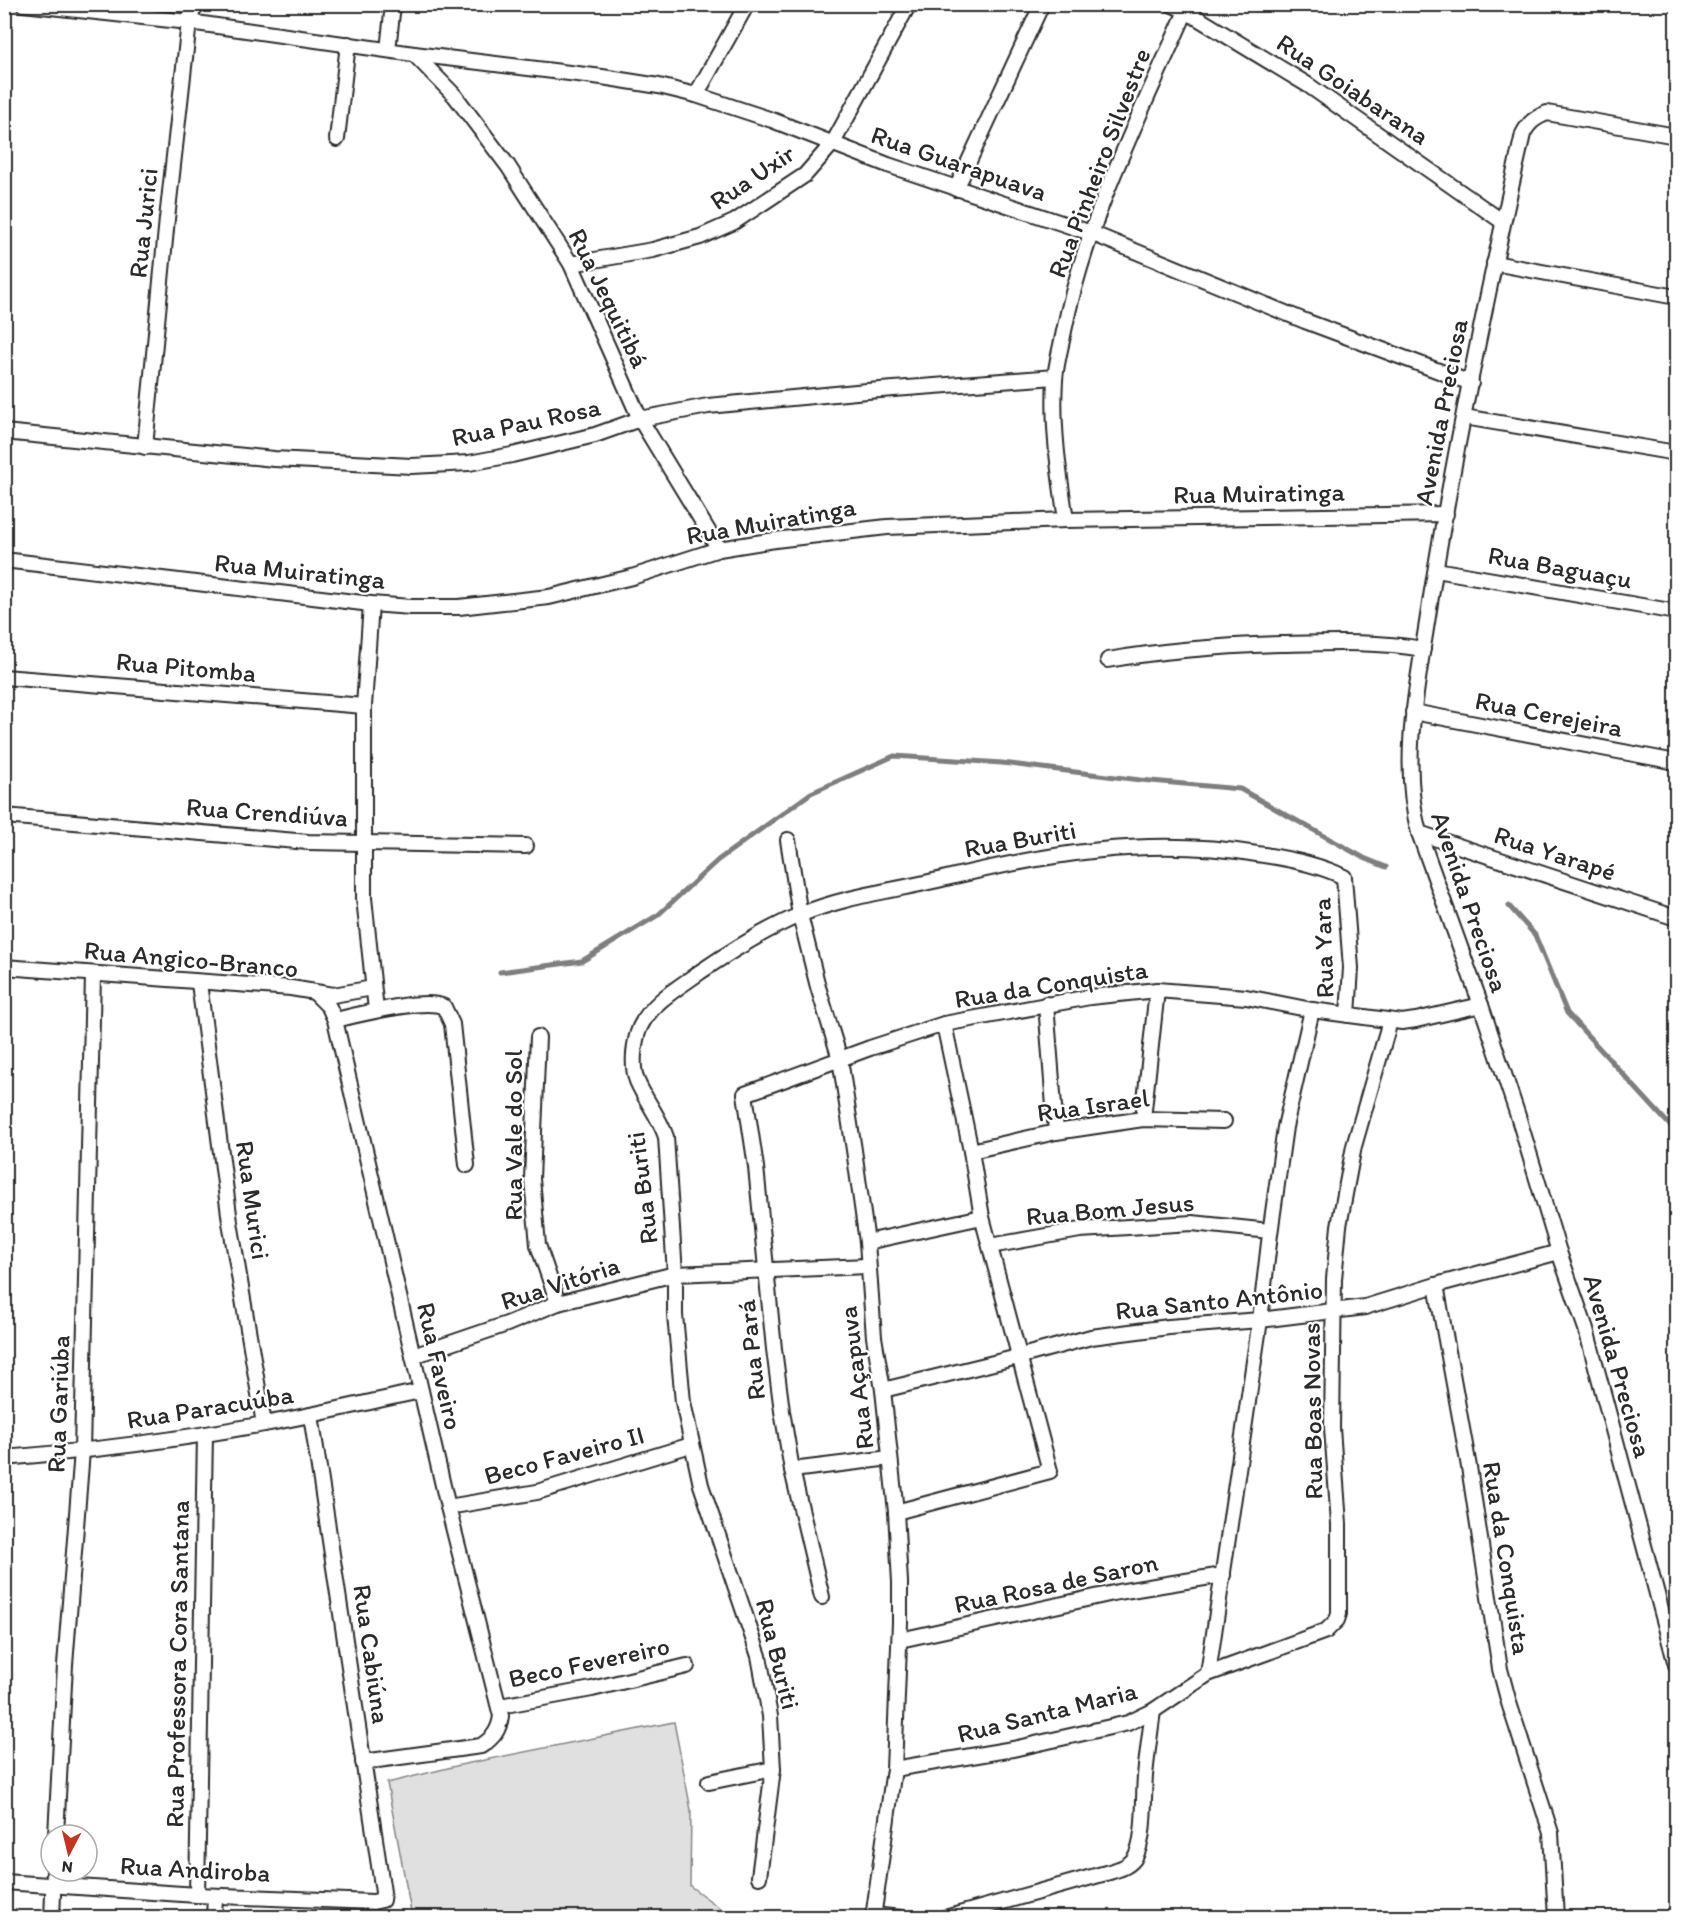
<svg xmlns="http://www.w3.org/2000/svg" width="1681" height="1922" font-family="Itim,sans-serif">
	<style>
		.green { fill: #e0e0e0; stroke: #868686; stroke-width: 1.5 }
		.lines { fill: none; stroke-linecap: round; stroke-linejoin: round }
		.stream { stroke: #7e7e7e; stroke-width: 5 }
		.minor-casing { stroke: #2b2b2b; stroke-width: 18 }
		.minor { stroke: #fff; stroke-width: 14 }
		.labels { text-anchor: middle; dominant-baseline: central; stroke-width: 4.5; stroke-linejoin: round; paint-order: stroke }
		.street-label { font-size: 26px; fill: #2b2b2b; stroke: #fff }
	</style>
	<rect width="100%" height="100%" fill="#fff"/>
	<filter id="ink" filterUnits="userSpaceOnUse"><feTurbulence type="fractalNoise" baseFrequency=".0167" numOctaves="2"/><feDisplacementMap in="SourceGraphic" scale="12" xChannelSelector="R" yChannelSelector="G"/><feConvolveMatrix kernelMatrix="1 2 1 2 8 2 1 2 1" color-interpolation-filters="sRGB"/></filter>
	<g filter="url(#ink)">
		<path class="green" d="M 674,1722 L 691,1810 L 690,1886 L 732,1917 L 412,1917 L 387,1783 L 460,1765 Z"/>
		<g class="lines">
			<g class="stream">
				<path d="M 1509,906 L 1535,935 L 1567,1013 L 1676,1132"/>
				<path d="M 500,972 L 582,961 L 658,915 L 718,860 L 811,793 L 894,756 L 1002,763 L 1140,780 L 1240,789 L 1364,858 L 1386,867"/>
			</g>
			<g class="minor-casing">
				<g id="minor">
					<path d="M 23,4 L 189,22 L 414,54 L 602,77 L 659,86 L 696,95 L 772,120 L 888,165 L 1091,233 L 1305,321 L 1471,383"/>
					<path d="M 1171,4 L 1186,11 L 1308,85 L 1503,222"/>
					<path d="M 388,50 L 393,4"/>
					<path d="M 414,54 L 455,96 L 508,166 L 571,264 L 640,419 L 719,549"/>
					<path d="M 696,95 L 747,4"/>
					<path d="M 1676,136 L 1547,113 C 1535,118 1529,122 1523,134 C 1488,289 1455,446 1430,603 C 1419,679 1399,758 1419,833 L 1481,1005 L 1518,1116 L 1559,1252 L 1586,1329 L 1676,1665"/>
					<path d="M 337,139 L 348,44"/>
					<path d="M 956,189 L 1042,4"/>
					<path d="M 1494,263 L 1676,297"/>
					<path d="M 571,264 L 653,250 L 700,237 L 734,222 L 805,175 L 833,143 L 909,4"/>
					<path d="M 1464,417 L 1676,453"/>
					<path d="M 4,432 L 274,459 L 412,466 L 469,463 L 512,455 L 595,435 L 640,419 L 708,406 L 867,391 L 1055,377"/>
					<path d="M 145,447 L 167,219 L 189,22 L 195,4"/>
					<path d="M 1066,520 C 1059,473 1052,427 1055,380 C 1056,363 1061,347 1064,331 C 1087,216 1143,110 1189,4"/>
					<path d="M 4,560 L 371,604 L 411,607 L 459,607 L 549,597 L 632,577 L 719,549 L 775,540 L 887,527 L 1066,520 L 1446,514"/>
					<path d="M 1436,570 L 1676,612"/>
					<path d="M 371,604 L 364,706 L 364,898 L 376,1010"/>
					<path d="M 1108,660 C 1165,650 1223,646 1281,644 C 1329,643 1376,641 1423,649"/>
					<path d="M 4,677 L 364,706"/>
					<path d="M 1413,712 L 1676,762"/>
					<path d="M 4,816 L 308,842 L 526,846"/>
					<path d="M 1419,833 L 1676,918"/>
					<path d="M 788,840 L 800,915 L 818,987 L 840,1059 L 854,1150 L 867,1242 L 874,1337 L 883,1390 L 896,1512 L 900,1582 L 900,1622 L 894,1769 L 873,1918"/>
					<path d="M 4,967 L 291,988 L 333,995 L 373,988"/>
					<path d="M 199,983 L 230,1222 L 264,1424"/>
					<path d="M 315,993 L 329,1007 L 335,1020 L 448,1507 L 501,1716 C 499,1731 493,1738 481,1746 L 363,1762"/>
					<path d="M 1046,1004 L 1056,1132"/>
					<path d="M 335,1020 C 358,1015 425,997 444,1007 L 452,1024 L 467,1165"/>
					<path d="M 538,1037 L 532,1179 L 538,1245 L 558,1303"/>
					<path d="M 1143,1119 L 1157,990"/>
					<path d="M 971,1151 L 1056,1132 L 1143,1119 L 1224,1121"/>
					<path d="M 867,1242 L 982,1217"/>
					<path d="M 990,1246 L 1080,1230 L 1192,1223 L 1270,1231"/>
					<path d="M 1436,1285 L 1469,1467 L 1500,1669 L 1509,1703 L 1551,1833 L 1556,1918"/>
					<path d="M 413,1356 L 507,1324 L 558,1303 L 675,1274 L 868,1266"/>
					<path d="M 883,1390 L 1018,1357 L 1091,1337 L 1169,1327 L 1260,1320 L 1365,1307 L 1436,1285 L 1559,1252"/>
					<path d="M 4,1458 C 91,1451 178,1440 264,1424 C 316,1415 368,1402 421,1391"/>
					<path d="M 792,1470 L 890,1458"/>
					<path d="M 448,1507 L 537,1492 L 691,1445"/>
					<path d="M 896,1512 L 1050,1471 L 982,1217 L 971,1151 L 944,1024"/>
					<path d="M 822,1597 L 792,1470 L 782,1411 L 774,1349 L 756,1167 L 745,1094 L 870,1048 L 944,1024 L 1090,997 L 1157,990 L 1246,997 L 1312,1010 L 1402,1022 L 1416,1020 L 1481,1005"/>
					<path d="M 900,1640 L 1118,1592 L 1223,1575"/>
					<path d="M 1208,1674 L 1260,1320 L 1270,1234 L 1285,1127 L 1312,1010"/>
					<path d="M 500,1706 L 592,1689 L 687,1666"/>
					<path d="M 894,1769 L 1013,1749 L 1128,1723 L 1153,1711 L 1208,1674 L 1326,1631 L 1337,1620 L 1339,1614 L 1339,1524 L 1332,1428 L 1334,1279 L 1339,1226 L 1354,1146 L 1390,1021"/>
					<path d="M 709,1782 L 773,1769"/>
					<path d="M 56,1835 L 65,1665 L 82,1451 L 93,975"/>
					<path d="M 759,1877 L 773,1769 L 770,1716 L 759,1656 L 701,1485 L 683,1402 L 675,1315 L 675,1274 L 666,1137 C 659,1116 645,1100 637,1081 C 631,1066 634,1041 640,1027 C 652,1002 678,988 700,972 C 731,951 766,929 802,914 C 846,896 892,891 938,880 C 1045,854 1147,836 1257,854 C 1286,858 1318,864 1344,877 L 1351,968 L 1348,1015"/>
					<path d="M 4,1882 L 197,1895 L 373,1902 L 382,1900 L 383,1892 L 311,1415"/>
					<path d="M 197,1895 L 205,1434"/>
					<path d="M 873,1915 L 901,1918"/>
					<path d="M 52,1918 L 54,1871"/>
					<path d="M 214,1918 L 215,1896"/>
					<path d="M 945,1918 L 1106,1873 C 1116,1870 1127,1868 1134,1859 C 1146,1840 1143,1799 1145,1776 C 1147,1755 1150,1733 1153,1711"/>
				</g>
			</g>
			<use href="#minor" class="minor"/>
		</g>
	</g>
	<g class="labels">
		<g class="street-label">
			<text transform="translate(1353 89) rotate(34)">Rua Goiabarana</text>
			<text transform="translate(959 163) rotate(19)">Rua Guarapuava</text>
			<text transform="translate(1099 163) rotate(-69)">Rua Pinheiro Silvestre</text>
			<text transform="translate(752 177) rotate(-34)">Rua Uxir</text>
			<text transform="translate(143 223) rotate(-84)">Rua Jurici</text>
			<text transform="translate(609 298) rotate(64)">Rua Jequitibá</text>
			<text transform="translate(1441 412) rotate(-79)">Avenida Preciosa</text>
			<text transform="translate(526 422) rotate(-12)">Rua Pau Rosa</text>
			<text transform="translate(1259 493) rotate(-1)">Rua Muiratinga</text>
			<text transform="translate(771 521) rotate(-10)">Rua Muiratinga</text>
			<text transform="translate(1560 567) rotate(10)">Rua Baguaçu</text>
			<text transform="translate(300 571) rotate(6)">Rua Muiratinga</text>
			<text transform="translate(186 667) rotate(5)">Rua Pitomba</text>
			<text transform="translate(1549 714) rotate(11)">Rua Cerejeira</text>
			<text transform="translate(267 812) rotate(4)">Rua Crendiúva</text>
			<text transform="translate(1020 839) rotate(-10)">Rua Buriti</text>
			<text transform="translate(1555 853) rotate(18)">Rua Yarapé</text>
			<text transform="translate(1470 902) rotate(71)">Avenida Preciosa</text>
			<text transform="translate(1323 948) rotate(-92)">Rua Yara</text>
			<text transform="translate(191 959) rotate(5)">Rua Angico-Branco</text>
			<text transform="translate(1051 984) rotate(-9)">Rua da Conquista</text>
			<text transform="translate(1093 1105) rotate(-8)">Rua Israel</text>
			<text transform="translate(513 1135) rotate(-90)">Rua Vale do Sol</text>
			<text transform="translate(642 1188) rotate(-97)">Rua Buriti</text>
			<text transform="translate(253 1200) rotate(82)">Rua Murici</text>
			<text transform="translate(1110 1209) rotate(-5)">Rua Bom Jesus</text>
			<text transform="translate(560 1283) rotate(-18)">Rua Vitória</text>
			<text transform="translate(1219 1300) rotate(-6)">Rua Santo Antônio</text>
			<text transform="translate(751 1350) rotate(-96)">Rua Pará</text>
			<text transform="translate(440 1366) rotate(77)">Rua Faveiro</text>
			<text transform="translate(1618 1366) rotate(74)">Avenida Preciosa</text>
			<text transform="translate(856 1378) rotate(-97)">Rua Açapuva</text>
			<text transform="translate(58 1404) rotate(-88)">Rua Gariúba</text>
			<text transform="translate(210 1407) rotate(-9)">Rua Paracuúba</text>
			<text transform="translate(1312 1411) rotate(-91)">Rua Boas Novas</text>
			<text transform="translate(564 1455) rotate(-15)">Beco Faveiro II</text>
			<text transform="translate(1507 1558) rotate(81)">Rua da Conquista</text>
			<text transform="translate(1056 1583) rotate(-12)">Rua Rosa de Saron</text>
			<text transform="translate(372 1654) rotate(82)">Rua Cabiúna</text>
			<text transform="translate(778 1654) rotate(76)">Rua Buriti</text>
			<text transform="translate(589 1662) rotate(-12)">Beco Fevereiro</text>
			<text transform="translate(177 1664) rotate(-89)">Rua Professora Cora Santana</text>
			<text transform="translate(1047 1712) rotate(-14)">Rua Santa Maria</text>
			<text transform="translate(195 1869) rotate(3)">Rua Andiroba</text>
		</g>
	</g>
	<rect width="1681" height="1922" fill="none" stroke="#fff" stroke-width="24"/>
	<rect x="12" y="12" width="1657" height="1898" fill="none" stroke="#2b2b2b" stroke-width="2" filter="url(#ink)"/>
	<g transform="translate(69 1853) rotate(187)"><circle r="28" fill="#ffffff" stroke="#aaaaaa" stroke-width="1.5"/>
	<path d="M0-4.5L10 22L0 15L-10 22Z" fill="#c8321e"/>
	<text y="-9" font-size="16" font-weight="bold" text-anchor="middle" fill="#2b2b2b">N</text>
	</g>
</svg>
